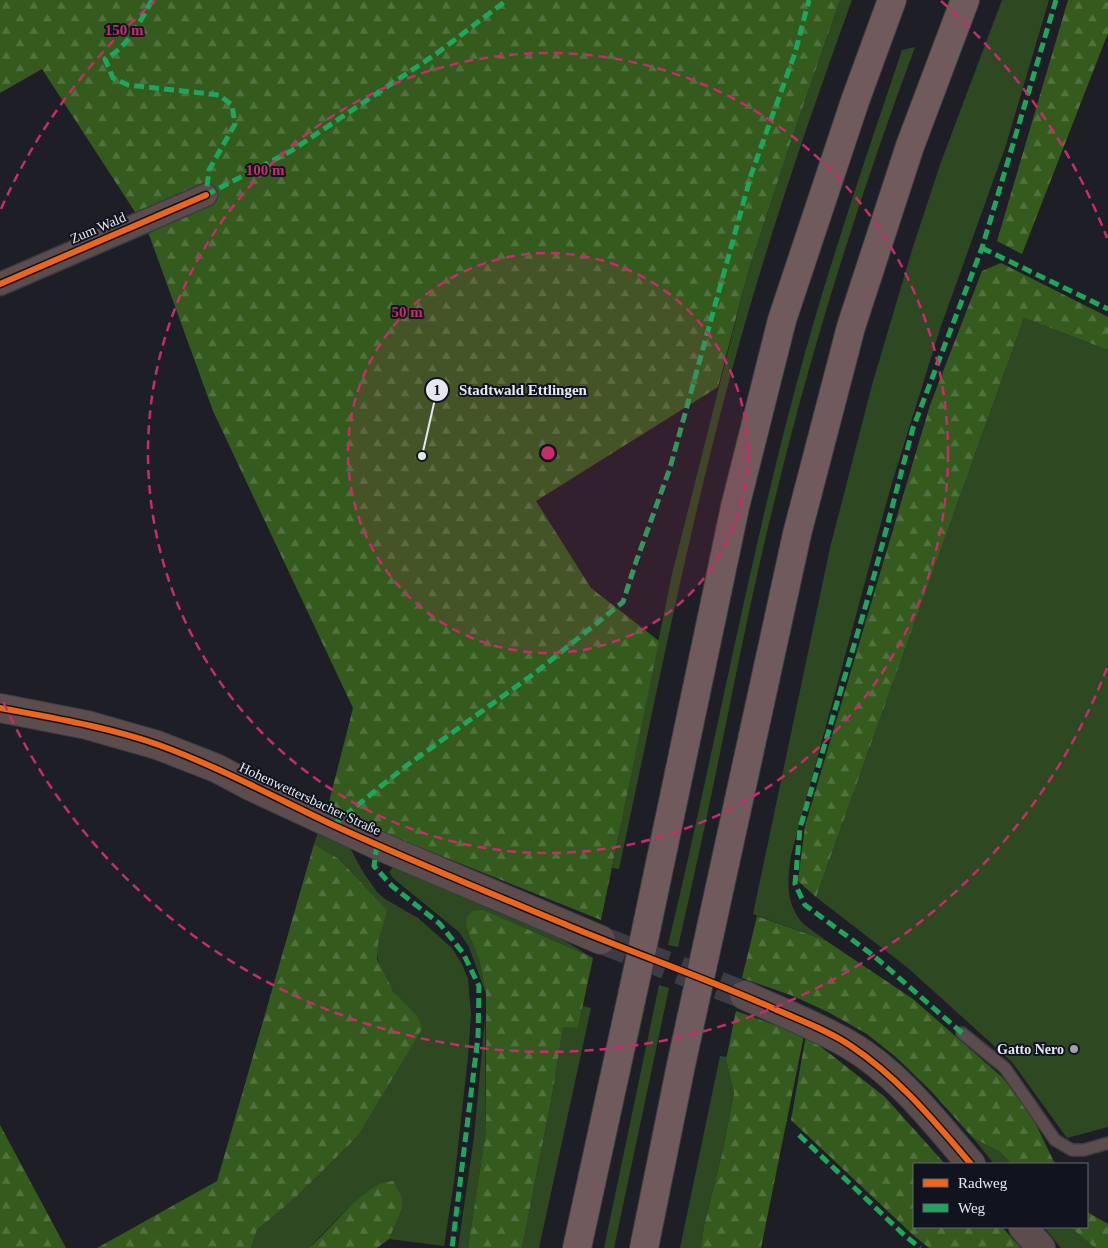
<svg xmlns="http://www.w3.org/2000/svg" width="1108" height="1248" font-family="'Times New Roman',serif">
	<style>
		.green { fill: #2e4922 }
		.forest { fill: url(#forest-firs) }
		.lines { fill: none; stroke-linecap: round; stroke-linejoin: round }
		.tertiary-tunnel { stroke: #3c3d44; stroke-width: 28; stroke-dasharray: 28 14; stroke-linecap: butt }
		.service-casing { stroke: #3b3c41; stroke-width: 14 }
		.minor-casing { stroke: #3b3c41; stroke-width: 25 }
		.tertiary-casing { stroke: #3b3c41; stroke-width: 30 }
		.motorway-casing { stroke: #3b3c41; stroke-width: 30 }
		.service { stroke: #5c4c4d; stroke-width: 11 }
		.minor { stroke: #5c4c4d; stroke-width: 22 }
		.tertiary { stroke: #5c4c4d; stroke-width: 28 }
		.motorway { stroke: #705a5c; stroke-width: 28 }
		.quiet { stroke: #20a55d; stroke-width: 5; stroke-dasharray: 10 5; stroke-linecap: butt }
		.cycleway-casing { stroke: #11141f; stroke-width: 9 }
		.cycleway { stroke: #eb651d; stroke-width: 6 }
		.ring { fill: none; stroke: #c62d6a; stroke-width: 2.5; stroke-dasharray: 9 6 }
		.poi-dot { fill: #9fa2a9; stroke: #11141f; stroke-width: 2 }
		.labels { text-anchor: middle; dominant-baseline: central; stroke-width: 4; stroke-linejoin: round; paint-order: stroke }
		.street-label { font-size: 14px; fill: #e5e8f0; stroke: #11141f }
		.poi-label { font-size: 14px; font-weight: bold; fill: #e5e8f0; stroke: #11141f; text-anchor: end }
		.centre { fill: #c62d6a; stroke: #11141f; stroke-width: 2.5 }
		.ring-label { font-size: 15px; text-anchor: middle; font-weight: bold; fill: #c62d6a; stroke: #11141f; stroke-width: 4; stroke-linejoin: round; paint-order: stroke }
		.leader { fill: none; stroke: #e5e8f0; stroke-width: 2 }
		.callout-dot { fill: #e5e8f0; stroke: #11141f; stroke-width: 2 }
		.mark-label { font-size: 15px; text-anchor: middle; font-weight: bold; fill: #111 }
		.callout-label { font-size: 15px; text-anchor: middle; font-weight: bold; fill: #e5e8f0; stroke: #11141f; stroke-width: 4; stroke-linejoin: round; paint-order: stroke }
	</style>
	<defs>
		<pattern id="forest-firs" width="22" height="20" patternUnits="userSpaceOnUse" patternTransform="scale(1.25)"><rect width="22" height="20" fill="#345a1d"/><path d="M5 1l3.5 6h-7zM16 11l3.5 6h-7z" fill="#51723e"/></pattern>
	</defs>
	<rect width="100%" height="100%" fill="#1e1f26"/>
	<g class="green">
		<path d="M 840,0 L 852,0 C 808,121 767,242 733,366 C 688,532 655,701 619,869 L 612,868 L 672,574 L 748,272 L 792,138 Z"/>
		<path d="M 1002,0 L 1049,0 L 1006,145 L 940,329 L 891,486 L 791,855 C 788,877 785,898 798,917 C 803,926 817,933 825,940 L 753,914 L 830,548 L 872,385 L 912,250 L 941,162 Z"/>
		<path d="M 915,47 C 860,195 812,345 775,499 C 751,594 733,691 713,787 C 702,840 690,894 678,947 L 668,945 C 713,758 747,568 797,382 C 827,270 865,160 902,50 Z"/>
		<path d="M 1024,318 L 1108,350 L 1108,1127 L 1067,1138 L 1012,1062 L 908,968 L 816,897 Z"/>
		<path d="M 318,832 L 350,848 L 363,872 L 377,892 L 385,899 L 418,918 L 452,948 L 462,964 L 468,979 L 471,1014 L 468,1057 L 454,1182 L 444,1246 L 389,1239 L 402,1209 L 370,1191 L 343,1213 L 309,1248 L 251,1248 L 257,1230 L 295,1198 L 357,1137 L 386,1087 L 418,1017 C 401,1004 383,980 378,959 C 374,947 383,922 386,909 L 339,859 L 314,844 Z"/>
		<path d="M 394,866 L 535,923 L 593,958 L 484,910 L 466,927 L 479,959 L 486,994 L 469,947 L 459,932 L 393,878 L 389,872 Z"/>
		<path d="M 659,985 L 669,988 L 614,1248 L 604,1248 Z"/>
		<path d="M 583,1006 L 591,1008 L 539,1248 L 522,1248 L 552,1096 L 563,1026 L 578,1028 Z"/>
		<path d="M 485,1019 L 486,1130 L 468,1248 L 458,1248 L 474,1137 Z"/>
		<path d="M 720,1056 L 727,1057 L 726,1060 L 734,1093 L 722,1154 L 704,1226 L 701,1248 L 680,1248 Z"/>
		<path d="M 973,1138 L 1000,1152 L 1012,1164 L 994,1164 Z"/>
		<path d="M 1044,1227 L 1070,1227 L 1095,1248 L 1061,1248 Z"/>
	</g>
	<g class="forest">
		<path d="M 0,0 L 840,0 L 792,138 L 748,272 L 718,387 L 536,501 L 591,588 L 659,641 L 601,920 L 327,810 L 353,708 L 213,411 L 148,232 L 42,69 L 0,93 Z"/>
		<path d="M 1068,0 L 1108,0 L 1108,33 L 1022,254 L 997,241 Z"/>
		<path d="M 1001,263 L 1108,317 L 1108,350 L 1024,318 L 816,897 L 798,881 L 805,826 L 930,405 L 982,271 Z"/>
		<path d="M 314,844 L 339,859 L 387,910 L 378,943 L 377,959 L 393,991 L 418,1017 L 422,1029 L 357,1137 L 295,1198 L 257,1230 L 251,1248 L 97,1248 L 217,1181 Z"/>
		<path d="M 484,910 L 593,958 L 578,1028 L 563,1027 L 552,1096 L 522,1248 L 468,1248 L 486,1130 L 486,994 L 479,959 L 466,927 L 467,917 L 473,911 Z"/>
		<path d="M 757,916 L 825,940 L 913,999 L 1002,1077 L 1029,1110 L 1055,1164 L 1012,1164 L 1000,1152 L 973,1138 L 931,1091 L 897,1058 L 867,1034 L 828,1012 L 793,996 L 742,978 Z"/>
		<path d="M 736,1011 L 804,1035 L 761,1248 L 701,1248 L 704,1226 L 722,1154 L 734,1093 L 726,1060 Z"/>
		<path d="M 806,1035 L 885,1097 L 945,1164 L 914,1164 L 914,1227 L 1002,1227 L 1021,1248 L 929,1248 L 913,1235 L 791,1120 Z"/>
		<path d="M 0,1125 L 66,1248 L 0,1248 Z"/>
		<path d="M 393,1181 L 402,1198 L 402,1209 L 389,1239 L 377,1248 L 309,1248 C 331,1229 353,1198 378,1185 C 383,1182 389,1182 393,1181 Z"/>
		<path d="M 1087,1210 L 1089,1213 L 1108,1224 L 1108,1248 L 1095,1248 L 1070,1227 L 1087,1227 Z"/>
	</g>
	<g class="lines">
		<path class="tertiary-tunnel" d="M 601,940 L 744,995"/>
		<g class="service-casing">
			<path id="service" d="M 962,1033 L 1005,1068 L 1055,1140 L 1072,1150 L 1084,1150 L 1108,1143"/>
		</g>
		<g class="minor-casing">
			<path id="minor" d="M 0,284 L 206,195"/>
		</g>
		<g class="tertiary-casing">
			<g id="tertiary">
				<path d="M 0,708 L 87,725 L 157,745 L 216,768 L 250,786 L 377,845 L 601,940"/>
				<path d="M 744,995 C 779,1011 815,1025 848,1044 C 898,1073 934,1121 971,1164"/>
				<path d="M 1023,1227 L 1041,1248"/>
			</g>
		</g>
		<g class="motorway-casing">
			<g id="motorway">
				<path d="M 577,1248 L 637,973 L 735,507 L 782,320 L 855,101 L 892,0"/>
				<path d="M 644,1248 L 681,1065 L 797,534 L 851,327 L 910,146 L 965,0"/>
			</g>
		</g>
		<use href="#service" class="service"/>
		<use href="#minor" class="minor"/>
		<use href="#tertiary" class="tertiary"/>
		<use href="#motorway" class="motorway"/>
		<g class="quiet">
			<path d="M 152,0 C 140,22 128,47 105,59 L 113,78 L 128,85 L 219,95 L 232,105 L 235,124 L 209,170 L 206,195"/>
			<path d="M 206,195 L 291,151 L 436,54 L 507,0"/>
			<path d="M 982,248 L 1108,309"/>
			<path d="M 333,825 L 406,766 L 535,673 L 623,602 L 636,562 L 670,468 L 751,175 L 795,53 L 809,0"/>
			<path d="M 377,845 L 374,866 L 392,886 L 440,924 L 463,953 L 479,986 L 478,1037 L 452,1248"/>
			<path d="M 962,1033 L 874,956 L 805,905 L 795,884 L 800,828 L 870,591 L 913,428 L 982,248 L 1056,0"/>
			<path d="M 799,1135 L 902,1233 L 920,1248"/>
		</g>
		<g class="cycleway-casing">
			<g id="cycleway">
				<path d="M 0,284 L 206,195"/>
				<path d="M 0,708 C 53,718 108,727 159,745 C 219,767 276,798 333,825 C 411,861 490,893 569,926 C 638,955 709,979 777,1010 C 802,1021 829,1031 851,1046 C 899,1078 934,1121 971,1164"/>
			</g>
		</g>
		<use href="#cycleway" class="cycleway"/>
	</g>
	<circle cx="548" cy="453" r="200" fill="#c62d6a" fill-opacity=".12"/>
	<g class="ring">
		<circle cx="548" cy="453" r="200"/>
		<circle cx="548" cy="453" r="400"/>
		<path d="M1107 668A599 599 0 0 1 1 697M1 209A599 599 0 0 1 155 1M941 1A599 599 0 0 1 1107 238"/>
	</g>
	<circle class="poi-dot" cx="1074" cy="1049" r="5"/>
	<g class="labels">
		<g class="street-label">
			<text transform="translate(98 228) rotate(-23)">Zum Wald</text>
			<text transform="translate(310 799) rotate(25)">Hohenwettersbacher Straße</text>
		</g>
		<g class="poi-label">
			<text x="1064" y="1049">Gatto Nero</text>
		</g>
	</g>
	<circle cx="548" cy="453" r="8" class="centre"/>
	<g class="ring-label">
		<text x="124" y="35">150 m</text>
		<text x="265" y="175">100 m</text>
		<text x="407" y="317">50 m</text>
	</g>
	<path class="leader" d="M422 456L437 390"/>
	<g class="callout-dot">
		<circle cx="422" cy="456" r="5"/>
		<circle cx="437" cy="390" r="12"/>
	</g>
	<g class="mark-label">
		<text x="437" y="395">1</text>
	</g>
	<g class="callout-label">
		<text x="523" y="395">Stadtwald Ettlingen</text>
	</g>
	<rect x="913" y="1163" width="175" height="65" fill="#11141f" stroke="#666973"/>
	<rect x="923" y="1179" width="25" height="8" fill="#eb651d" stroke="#666973"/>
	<text x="958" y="1188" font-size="15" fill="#e5e8f0">Radweg</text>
	<rect x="923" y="1204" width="25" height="8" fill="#20a55d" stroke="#666973"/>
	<text x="958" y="1213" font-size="15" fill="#e5e8f0">Weg</text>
</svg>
